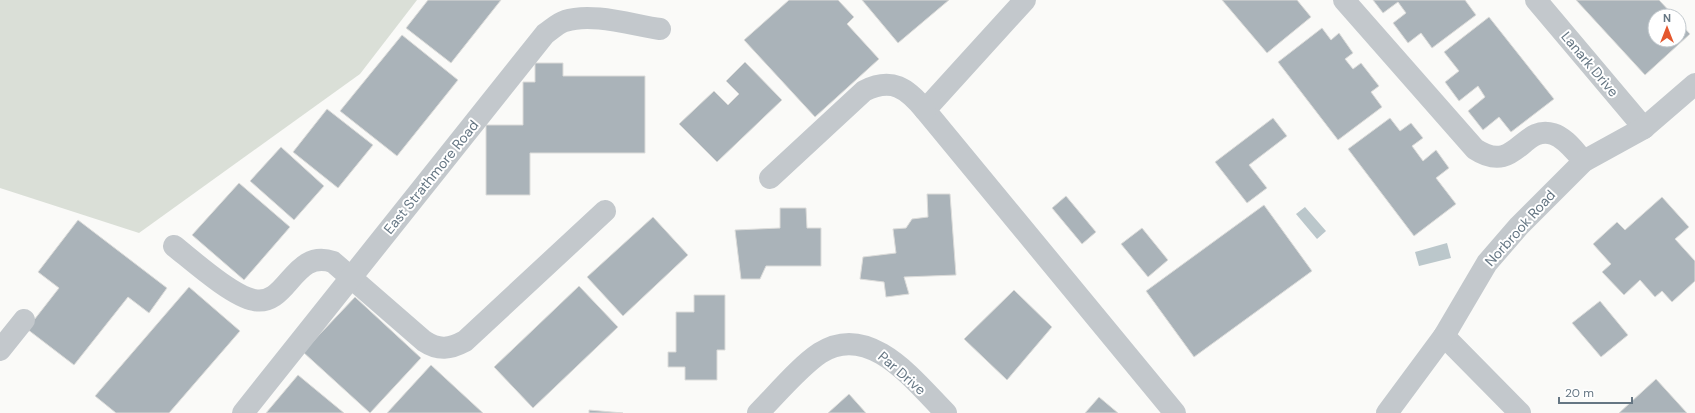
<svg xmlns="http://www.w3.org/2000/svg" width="1695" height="413" font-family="'DM Sans',sans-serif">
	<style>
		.green { fill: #dadfd7 }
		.water { fill: #bbc7cb }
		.building { fill: #aab3b9; stroke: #dcdcda }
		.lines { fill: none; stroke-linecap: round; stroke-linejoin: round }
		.minor { stroke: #c3c8cc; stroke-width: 22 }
		.labels { text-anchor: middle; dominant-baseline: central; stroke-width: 4; stroke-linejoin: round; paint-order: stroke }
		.street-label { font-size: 14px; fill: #657683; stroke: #fff }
	</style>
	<rect width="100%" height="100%" fill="#fafaf8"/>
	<path class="green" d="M 0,0 L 417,0 L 360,74 L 139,233 L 0,188 Z"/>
	<g class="water">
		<path d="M 1305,207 L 1326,231 L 1317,239 L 1296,214 Z"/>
		<path d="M 1447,243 L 1451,258 L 1419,266 L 1415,252 Z"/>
	</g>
	<g class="building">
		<path d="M 428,0 L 501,0 L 451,63 L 406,28 Z"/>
		<path d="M 789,0 L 838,0 L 854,17 L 847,24 L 879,59 L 815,117 L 744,40 Z"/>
		<path d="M 862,0 L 949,0 L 898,43 Z"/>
		<path d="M 1222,0 L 1297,0 L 1311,17 L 1267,53 Z"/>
		<path d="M 1373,0 L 1465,0 L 1476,15 L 1432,48 L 1421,33 L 1408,43 L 1393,23 L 1406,13 L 1398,2 L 1383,13 Z"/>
		<path d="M 1576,0 L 1659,0 L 1674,16 L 1655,16 L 1655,40 L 1679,40 L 1679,22 L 1690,34 L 1645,75 Z"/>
		<path d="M 1489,17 L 1554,99 L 1511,132 L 1499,117 L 1483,130 L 1468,111 L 1485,97 L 1478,86 L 1459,101 L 1445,82 L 1459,71 L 1444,52 Z"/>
		<path d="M 1322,28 L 1331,40 L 1339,33 L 1353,53 L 1345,59 L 1353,69 L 1361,63 L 1379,86 L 1371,92 L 1382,107 L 1338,140 L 1278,62 Z"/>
		<path d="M 402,35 L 458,80 L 397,156 L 340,111 Z"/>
		<path d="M 745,62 L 782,100 L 717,162 L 679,124 L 714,91 L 728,105 L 739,94 L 726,81 Z"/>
		<path d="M 535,63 L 563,63 L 563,76 L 645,76 L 645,153 L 530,153 L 530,195 L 486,195 L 486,125 L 523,125 L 523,82 L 535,82 Z"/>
		<path d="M 327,109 L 373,145 L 338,188 L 293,152 Z"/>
		<path d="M 1273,118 L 1287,136 L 1249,165 L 1267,188 L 1247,203 L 1215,162 Z"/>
		<path d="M 1390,118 L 1400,131 L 1411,123 L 1423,138 L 1412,146 L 1423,161 L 1436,150 L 1449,168 L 1436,178 L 1456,204 L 1414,236 L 1348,149 Z"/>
		<path d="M 281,147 L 324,186 L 294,220 L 250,181 Z"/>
		<path d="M 239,183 L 290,227 L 244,280 L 192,235 Z"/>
		<path d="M 927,194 L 950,194 L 956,275 L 904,277 L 909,294 L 886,297 L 884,282 L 860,279 L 863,257 L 896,253 L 893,229 L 906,228 L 912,219 L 928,217 Z"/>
		<path d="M 1066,196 L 1096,232 L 1082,244 L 1052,208 Z"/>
		<path d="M 1662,197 L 1689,227 L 1675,239 L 1695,261 L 1695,281 L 1672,302 L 1662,291 L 1655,297 L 1640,280 L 1624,295 L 1602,272 L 1611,264 L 1593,244 L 1617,222 L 1625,230 Z"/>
		<path d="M 1264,205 L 1312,271 L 1194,357 L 1146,291 Z"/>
		<path d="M 780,208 L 806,208 L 807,228 L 821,228 L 821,266 L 766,266 L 760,279 L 741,279 L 735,230 L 780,228 Z"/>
		<path d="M 653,217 L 688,255 L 623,316 L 587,277 Z"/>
		<path d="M 78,220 L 167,288 L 149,313 L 128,297 L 74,365 L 27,329 L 59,288 L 38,272 Z"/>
		<path d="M 1142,228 L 1168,260 L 1148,277 L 1121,244 Z"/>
		<path d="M 579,286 L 618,327 L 533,408 L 494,367 Z"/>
		<path d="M 189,287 L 240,331 L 169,413 L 116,413 L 95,396 Z"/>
		<path d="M 1014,290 L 1052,327 L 1007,380 L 964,339 Z"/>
		<path d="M 694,295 L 725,295 L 725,350 L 717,350 L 717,380 L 685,380 L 685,367 L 668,367 L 668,352 L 676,352 L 676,312 L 694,312 Z"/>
		<path d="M 355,297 L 421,358 L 370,413 L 303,352 Z"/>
		<path d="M 1600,301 L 1628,335 L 1601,357 L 1572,323 Z"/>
		<path d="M 431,365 L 483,413 L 387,413 Z"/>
		<path d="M 298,375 L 344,413 L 266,413 Z"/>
		<path d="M 1656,379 L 1687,413 L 1619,413 Z"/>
		<path d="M 849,394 L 866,413 L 828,413 Z"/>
		<path d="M 1099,397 L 1118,413 L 1085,413 Z"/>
		<path d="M 589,410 L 623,413 L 589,413 Z"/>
	</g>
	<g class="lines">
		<g class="minor">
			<path d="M 1025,0 L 925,110 L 1175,413"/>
			<path d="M 1344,0 L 1475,149 C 1516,176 1522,124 1553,134 C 1566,138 1575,152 1584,161"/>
			<path d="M 1536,0 L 1644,128"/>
			<path d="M 770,178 L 864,91 C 892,77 907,88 925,110"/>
			<path d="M 174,246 C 193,261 232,296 254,300 C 288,307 293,248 333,262 L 424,341 C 439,351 450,349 465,341 L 605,211"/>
			<path d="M 1444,336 L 1520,413"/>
			<path d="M 0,350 L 24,320"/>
			<path d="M 243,413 L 545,34 C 551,30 558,23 565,21 C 592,12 632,25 660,29"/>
			<path d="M 758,413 C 776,395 799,367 820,353 C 870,321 915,382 946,413"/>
			<path d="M 1387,413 L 1444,336 L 1487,263 L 1519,226 L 1584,161 L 1644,128 L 1695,84"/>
		</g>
	</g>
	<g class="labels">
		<g class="street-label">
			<text transform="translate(1590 64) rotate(50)">Lanark Drive</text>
			<text transform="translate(431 177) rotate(-51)">East Strathmore Road</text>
			<text transform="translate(1520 228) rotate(-48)">Norbrook Road</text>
			<text transform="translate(902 373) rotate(41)">Par Drive</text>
		</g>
	</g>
	<g transform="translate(1667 28)"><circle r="19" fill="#ffffff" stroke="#c1c8cd"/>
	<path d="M0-3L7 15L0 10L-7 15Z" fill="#e4572e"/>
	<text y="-6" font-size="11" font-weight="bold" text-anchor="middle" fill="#657683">N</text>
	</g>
	<path d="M1559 397v6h73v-6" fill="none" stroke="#657683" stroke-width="2"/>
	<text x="1565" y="397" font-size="12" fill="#657683" stroke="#ffffff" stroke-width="3" paint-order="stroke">20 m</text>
</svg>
